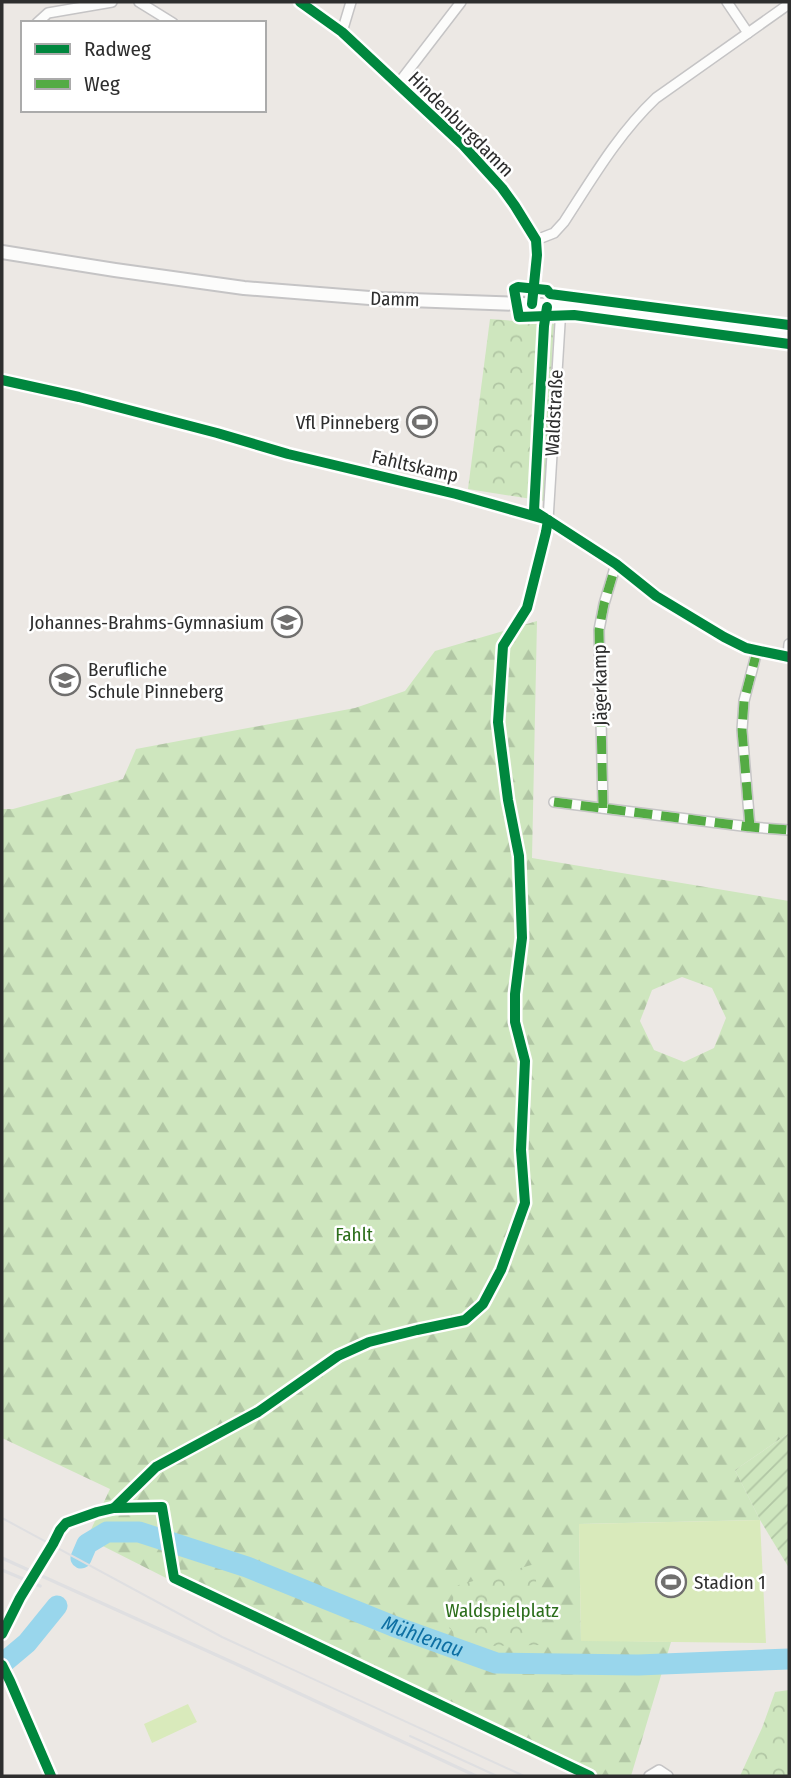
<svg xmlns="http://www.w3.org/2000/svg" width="791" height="1778" font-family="'Fira Sans Condensed',sans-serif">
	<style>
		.forest { fill: url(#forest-firs); fill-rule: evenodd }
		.park { fill: url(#park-crowns) }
		.garden { fill: url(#garden-furrows) }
		.pitch { fill: #d9eabb }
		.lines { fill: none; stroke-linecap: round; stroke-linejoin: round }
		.river { stroke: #99d6ec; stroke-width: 21 }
		.minor-casing { stroke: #c5c4c5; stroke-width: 12 }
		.tertiary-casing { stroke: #c5c4c5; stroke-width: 14 }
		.secondary-casing { stroke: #c5c4c5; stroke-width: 16 }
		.minor { stroke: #fcfcfb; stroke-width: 9 }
		.tertiary { stroke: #fcfcfb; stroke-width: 10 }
		.secondary { stroke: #fcfcfb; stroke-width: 12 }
		.tram { stroke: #dfdfe1; stroke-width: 2 }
		.rail { stroke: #dfdfe1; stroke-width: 3.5 }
		.quiet { stroke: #54ab44; stroke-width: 9; stroke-dasharray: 18 9; stroke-linecap: butt }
		.cycleway-casing { stroke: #fff; stroke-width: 15 }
		.cycleway { stroke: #00873e; stroke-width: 10 }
		.labels { text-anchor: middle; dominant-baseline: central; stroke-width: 5; stroke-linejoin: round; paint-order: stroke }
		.street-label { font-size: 19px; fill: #2e2e2e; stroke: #fff }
		.poi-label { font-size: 19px; fill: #2e2e2e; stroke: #fff; text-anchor: end }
		.park-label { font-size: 19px; fill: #2c6e1b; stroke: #fff }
		.water-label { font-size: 21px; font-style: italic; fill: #0d6fa3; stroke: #fff }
	</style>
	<defs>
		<pattern id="forest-firs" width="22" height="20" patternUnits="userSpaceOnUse" patternTransform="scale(1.75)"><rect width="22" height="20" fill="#cee6be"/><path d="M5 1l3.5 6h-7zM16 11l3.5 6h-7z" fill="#b1c6a4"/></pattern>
		<pattern id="park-crowns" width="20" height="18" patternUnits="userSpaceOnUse" patternTransform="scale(1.75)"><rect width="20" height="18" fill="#cee6be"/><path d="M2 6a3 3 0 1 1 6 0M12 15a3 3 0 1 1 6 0" fill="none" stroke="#b1c6a4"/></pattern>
		<pattern id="garden-furrows" width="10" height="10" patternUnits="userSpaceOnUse" patternTransform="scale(1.75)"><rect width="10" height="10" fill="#cee6be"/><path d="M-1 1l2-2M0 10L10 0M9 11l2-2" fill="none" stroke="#b1c6a4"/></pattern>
	</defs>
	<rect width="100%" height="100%" fill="#ece8e4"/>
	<path class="forest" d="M 537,621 L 532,858 L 789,901 L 789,1433 L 735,1470 L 760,1520 L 579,1524 L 581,1640 L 671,1642 L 631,1776 L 596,1776 L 178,1584 L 87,1538 L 110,1489 L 2,1438 L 2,809 L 13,809 L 123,779 L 136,749 L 355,708 L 405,691 L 435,651 ZM 682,977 L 712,988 L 726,1018 L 714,1048 L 684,1062 L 654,1050 L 640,1021 L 652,990 Z"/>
	<g class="park">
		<path d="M 490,319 L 554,324 L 544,501 L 468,489 Z"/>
		<path d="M 535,1564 L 540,1645 L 487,1646 L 454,1638 L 453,1631 L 449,1628 L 455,1586 Z"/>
		<path d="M 789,1690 L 789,1776 L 740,1776 L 762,1728 L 775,1692 Z"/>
	</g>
	<path class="garden" d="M 789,1433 L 789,1568 L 760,1520 L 735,1470 Z"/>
	<g class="pitch">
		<path d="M 760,1520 L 766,1643 L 581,1641 L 579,1524 Z"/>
		<path d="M 188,1704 L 197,1722 L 152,1743 L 144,1724 Z"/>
	</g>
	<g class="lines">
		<g class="river">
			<path id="s1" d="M 81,1558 L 87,1544 L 107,1532 L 139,1532 L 247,1567 L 393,1626 L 496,1663 L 638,1665 L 789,1659"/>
			<path d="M 2,1664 L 27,1643 L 57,1606"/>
		</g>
		<g class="minor-casing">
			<g id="minor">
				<path d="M 139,2 L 173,23"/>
				<path d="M 727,2 L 748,33"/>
				<path d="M 37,23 L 48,13 L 112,2"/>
				<path d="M 342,32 L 351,2"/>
				<path d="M 398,84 L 461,2"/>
				<path d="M 536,240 L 554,233 L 564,222 C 592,179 618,134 656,98 L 789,4"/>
				<path d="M 2,380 L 79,397 L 217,433 L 288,454 L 456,494 L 548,520 L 616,564 L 656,596 L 724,637 L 746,648 L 789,657"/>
				<path d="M 548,520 L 561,307"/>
				<path d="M 788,657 L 789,644"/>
				<path d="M 554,802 L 750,827 L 789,830"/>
				<path d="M 603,808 L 599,630 L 604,604 L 616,564"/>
				<path d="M 750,827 L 742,730 L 744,701 L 757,651"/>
				<path d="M 2,1665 L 10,1681 L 51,1776"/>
				<path d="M 649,1776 L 659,1770 L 668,1776"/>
			</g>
		</g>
		<g class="tertiary-casing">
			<path id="tertiary" d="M 300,2 L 342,32 L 462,144 L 502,188 L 515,206 L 536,240 L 537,255 L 532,304"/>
		</g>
		<g class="secondary-casing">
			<path id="secondary" d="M 2,252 L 115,270 L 244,288 L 382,299 L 548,305 L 789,336"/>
		</g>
		<use href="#minor" class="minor"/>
		<use href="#tertiary" class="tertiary"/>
		<use href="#secondary" class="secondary"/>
		<g class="tram">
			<path d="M 2,1518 L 222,1637 L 524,1776"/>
			<path d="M 410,1736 L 497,1776"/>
		</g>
		<g class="rail">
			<path d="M 2,1558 L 234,1663 L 476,1776"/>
			<path d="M 2,1570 L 40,1586"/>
		</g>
		<g class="quiet">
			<path d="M 554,802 L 750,827 L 789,830"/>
			<path d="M 603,808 L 599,630 L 604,604 L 616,564"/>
			<path d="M 750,827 L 742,730 L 744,701 L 757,651"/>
		</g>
		<g class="cycleway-casing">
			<g id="cycleway">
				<path d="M 300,2 L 342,32 L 462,144 L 502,188 L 515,206 L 536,240 L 537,255 L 532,304"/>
				<path d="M 789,325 L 550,294 L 547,290 L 518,287 L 514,289 L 519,317 L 574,315 L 789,344"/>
				<path d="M 2,380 L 79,397 L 217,433 L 288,454 L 456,494 L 548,520 L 616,564 L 656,596 L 724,637 L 746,648 L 789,657"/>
				<path d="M 545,518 L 534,511 L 544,326 L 547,307"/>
				<path d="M 114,1508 L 156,1467 L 258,1412 L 338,1356 L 369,1342 L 417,1330 L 465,1320 L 483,1304 L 501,1270 L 525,1203 L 521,1150 L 525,1061 L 515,1022 L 515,994 L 522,938 L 519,856 L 508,800 L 498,722 L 503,646 L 527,608 L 546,532 L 548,520"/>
				<path d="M 2,1634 L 20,1598 L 53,1544 L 60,1530 L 66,1523 L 97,1512 L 114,1508 L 162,1507 L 174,1578 L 590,1776"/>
				<path d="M 2,1665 L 10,1681 L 51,1776"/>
			</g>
		</g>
		<use href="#cycleway" class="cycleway"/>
	</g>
	<defs>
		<g id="stadium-ring" transform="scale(1.575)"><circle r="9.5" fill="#fff" stroke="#706f6e" stroke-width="1.5"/><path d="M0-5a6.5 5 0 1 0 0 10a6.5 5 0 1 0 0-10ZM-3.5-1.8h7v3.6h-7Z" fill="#706f6e"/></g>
		<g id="school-ring" transform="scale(1.575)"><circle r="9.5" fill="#fff" stroke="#706f6e" stroke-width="1.5"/><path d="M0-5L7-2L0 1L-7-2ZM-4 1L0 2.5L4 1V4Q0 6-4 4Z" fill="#706f6e"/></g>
	</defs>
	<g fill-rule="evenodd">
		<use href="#stadium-ring" x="422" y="422"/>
		<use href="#school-ring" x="287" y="622"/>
		<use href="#school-ring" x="65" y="680"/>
		<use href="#stadium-ring" x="671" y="1582"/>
	</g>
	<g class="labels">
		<g class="street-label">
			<text transform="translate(461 124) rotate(45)">Hindenburgdamm</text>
			<text transform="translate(395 299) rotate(2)">Damm</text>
			<text transform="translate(554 413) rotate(-87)">Waldstraße</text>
			<text transform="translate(415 466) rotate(13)">Fahltskamp</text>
			<text transform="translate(600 685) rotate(-91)">Jägerkamp</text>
		</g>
		<g class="poi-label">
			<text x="399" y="422">Vfl Pinneberg</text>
			<text x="264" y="622">Johannes-Brahms-Gymnasium</text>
			<text x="88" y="669" text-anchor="start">Berufliche<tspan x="88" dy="22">Schule Pinneberg</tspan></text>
			<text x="694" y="1582" text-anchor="start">Stadion 1</text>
		</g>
		<g class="park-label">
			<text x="354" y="1234">Fahlt</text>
			<text x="502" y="1610">Waldspielplatz</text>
		</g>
		<g class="water-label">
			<text stroke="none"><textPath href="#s1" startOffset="373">Mühlenau</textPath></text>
		</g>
	</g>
	<rect width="791" height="1778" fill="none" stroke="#2e2e2e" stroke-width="7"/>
	<rect x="21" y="21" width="245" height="91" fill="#ffffff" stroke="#ababab" stroke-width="2"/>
	<rect x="35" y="44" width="35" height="10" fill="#00873e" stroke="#ababab" stroke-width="2"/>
	<text x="84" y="56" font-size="21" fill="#2e2e2e">Radweg</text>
	<rect x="35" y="79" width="35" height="10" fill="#54ab44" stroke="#ababab" stroke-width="2"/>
	<text x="84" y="91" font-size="21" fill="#2e2e2e">Weg</text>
</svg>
